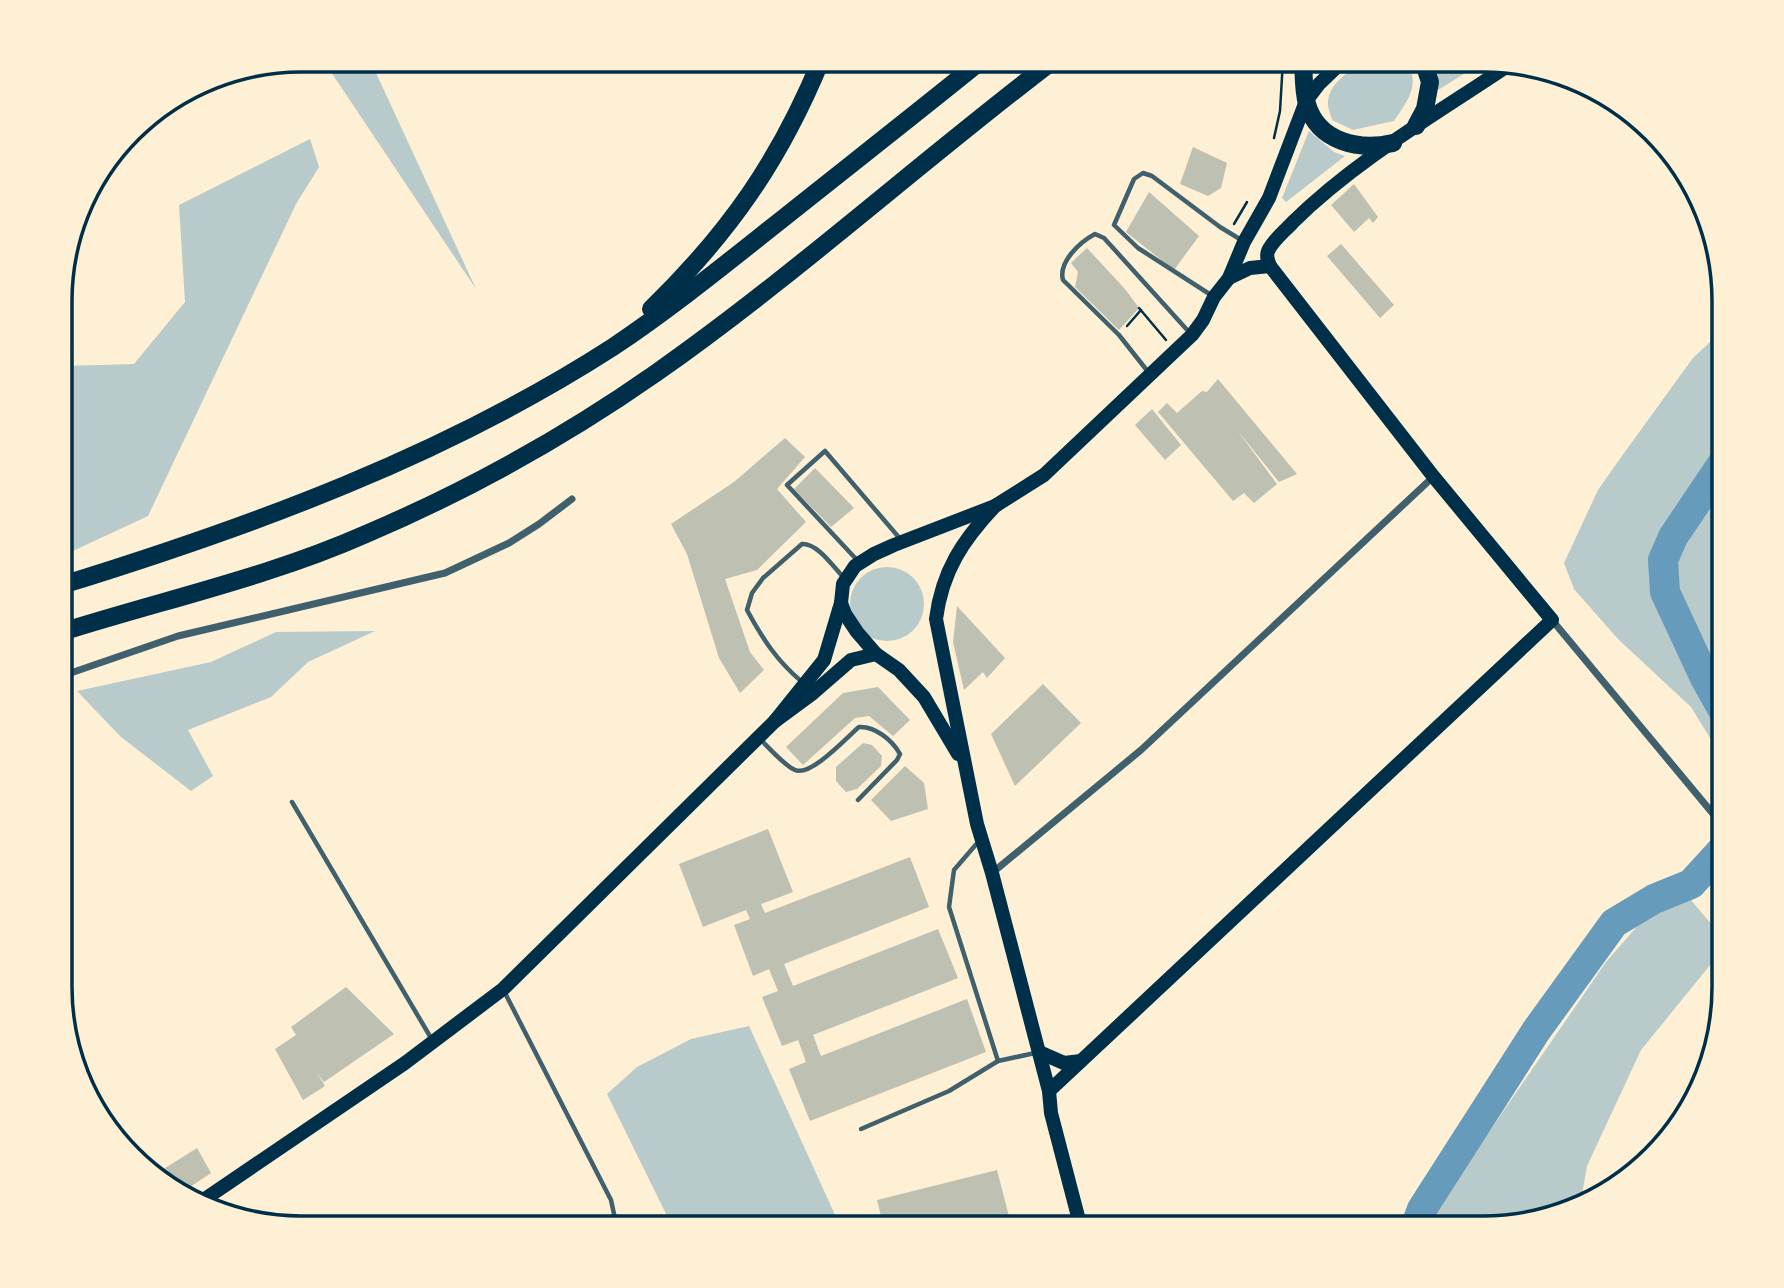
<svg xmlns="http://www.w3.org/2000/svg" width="1784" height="1288" font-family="'Golos Text',sans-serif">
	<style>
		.green { fill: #b9caca }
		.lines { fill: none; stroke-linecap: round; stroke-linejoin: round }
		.river { stroke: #669bbc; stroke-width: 30 }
		.building { fill: #bec0b2 }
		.path { stroke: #003049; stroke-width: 2.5 }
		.service { stroke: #3f606c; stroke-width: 4.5 }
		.minor { stroke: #3f606c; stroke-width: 7 }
		.secondary { stroke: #003049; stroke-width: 14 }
		.primary { stroke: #003049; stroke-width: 14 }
		.motorway { stroke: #003049; stroke-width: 18 }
		.rim { fill: none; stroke: #003049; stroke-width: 3.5 }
	</style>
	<rect width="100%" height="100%" fill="#fdf0d5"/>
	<g class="green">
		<path d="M 323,60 L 370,60 L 476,289 Z"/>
		<path d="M 1368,60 L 1408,60 C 1419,88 1409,98 1394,121 L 1353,130 L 1332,120 C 1331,115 1327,107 1328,102 C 1329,82 1352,69 1368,60 Z"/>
		<path d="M 1437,60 L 1486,60 L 1438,90 Z"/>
		<path d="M 1309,131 L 1334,152 L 1345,156 L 1286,202 L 1282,198 Z"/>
		<path d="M 310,139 L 319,167 L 296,204 L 148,516 L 62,556 L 62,366 L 134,364 L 185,302 L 179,205 Z"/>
		<path d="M 1724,329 L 1724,764 L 1720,754 L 1691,707 L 1618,639 L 1574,589 L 1564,563 L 1598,490 L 1619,460 L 1693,358 Z"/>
		<circle cx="887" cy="604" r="37"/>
		<path d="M 375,631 L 308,662 L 271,697 L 188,730 L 213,776 L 191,791 L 121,737 L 77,691 L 211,662 L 276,632 Z"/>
		<path d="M 1690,899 L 1724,939 L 1724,948 L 1641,1050 L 1587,1166 L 1580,1206 L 1484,1228 L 1423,1228 L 1606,962 L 1647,915 Z"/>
		<path d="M 749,1026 L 841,1228 L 673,1228 L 607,1094 L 637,1067 L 691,1039 Z"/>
	</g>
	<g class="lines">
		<g class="river">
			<path d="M 1724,461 L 1673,537 L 1663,560 L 1665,592 L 1705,678 L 1724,712"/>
			<path d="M 1415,1228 L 1422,1209 L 1536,1031 L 1614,923 L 1654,899 L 1691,884 L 1724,848"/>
		</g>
	</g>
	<g class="building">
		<path d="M 1193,147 L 1227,163 L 1221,188 L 1208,196 L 1180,184 Z"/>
		<path d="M 1354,184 L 1378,217 L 1373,223 L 1369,218 L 1354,232 L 1331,205 Z"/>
		<path d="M 1149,192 L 1199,236 L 1174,270 L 1126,232 Z"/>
		<path d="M 1341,244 L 1394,305 L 1380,318 L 1327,256 Z"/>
		<path d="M 1087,248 L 1125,289 L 1139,308 L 1119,330 L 1075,287 L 1078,272 L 1071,263 Z"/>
		<path d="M 1218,379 L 1297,474 L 1279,482 L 1237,430 L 1277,484 L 1254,503 L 1244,493 L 1233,501 L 1158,412 L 1167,403 L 1177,413 L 1202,391 L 1207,392 Z"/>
		<path d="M 1152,409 L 1181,445 L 1165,460 L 1135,425 Z"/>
		<path d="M 785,438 L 805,457 L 777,489 L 806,522 L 757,570 L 725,579 L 750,652 L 764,670 L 740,693 L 719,658 L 687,554 L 671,524 L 734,482 Z"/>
		<path d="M 815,468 L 854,508 L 831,527 L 794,489 Z"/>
		<path d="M 957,606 L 1005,658 L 987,678 L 983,672 L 964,690 L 953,642 Z"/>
		<path d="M 1043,684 L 1081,723 L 1015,786 L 991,734 Z"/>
		<path d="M 878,687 L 910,720 L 893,736 L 869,716 L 855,718 L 803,765 L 786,747 L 843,693 Z"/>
		<path d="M 863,743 L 872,745 L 882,756 L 881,766 L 857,789 L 846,792 L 836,781 L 836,767 Z"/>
		<path d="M 905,766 L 924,783 L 928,809 L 891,821 L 871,800 Z"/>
		<path d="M 768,829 L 793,892 L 761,904 L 765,913 L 910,857 L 929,907 L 784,964 L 793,986 L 938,929 L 958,978 L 813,1035 L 821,1056 L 967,999 L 986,1052 L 810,1121 L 789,1069 L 806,1062 L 798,1040 L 782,1046 L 762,997 L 778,991 L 769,969 L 753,976 L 734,925 L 750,919 L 746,910 L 703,927 L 679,864 Z"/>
		<path d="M 346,987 L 394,1034 L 324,1082 L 317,1073 L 325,1086 L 303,1100 L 275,1049 L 296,1035 L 291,1027 Z"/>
		<path d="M 197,1148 L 211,1173 L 181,1193 L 176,1190 L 162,1170 Z"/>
		<path d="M 997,1170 L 1012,1228 L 884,1228 L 877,1200 Z"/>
	</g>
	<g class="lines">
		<g class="path">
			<path d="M 1274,138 L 1280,111 L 1283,60"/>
			<path d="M 1234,224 L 1247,202"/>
			<path d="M 1139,308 L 1166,340"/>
			<path d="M 1127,326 L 1141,310"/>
		</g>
		<g class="service">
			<path d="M 1211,295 L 1138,248 L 1114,225 L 1134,179 L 1143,173 L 1152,176 L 1220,227 L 1243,241"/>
			<path d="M 1149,373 L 1119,335 L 1063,280 C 1058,262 1080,242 1095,234 L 1104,238 L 1189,332"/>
			<path d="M 857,560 L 787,485 L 825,451 L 902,541"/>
			<path d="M 801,681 C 777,661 762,638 747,610 L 752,593 L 763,578 L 802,544 C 818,543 834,568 845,579"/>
			<path d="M 761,740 C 769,748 785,766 795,770 C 811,777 847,737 859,727 C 875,726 892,740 900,754 L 897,760 L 858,800"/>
			<path d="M 292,802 L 431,1038"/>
			<path d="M 979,841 L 954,870 L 949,907 L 998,1061 L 1035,1053"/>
			<path d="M 505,993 L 611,1200 L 617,1228"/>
			<path d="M 861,1129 L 949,1091 L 998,1061"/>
		</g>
		<g class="minor">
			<path d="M 1552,620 L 1724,827"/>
			<path d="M 62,676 L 178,636 L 445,573 L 509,543 L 539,524 L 572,499"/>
			<path d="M 992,873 L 1141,750 L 1433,477"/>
		</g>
		<path class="secondary" d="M 1049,1091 L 1051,1113 L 1081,1228"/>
		<g class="primary">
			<path d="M 1229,278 L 1250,268 L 1270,266"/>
			<path d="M 995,506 C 963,540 942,571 936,619 L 977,824 L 992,873 L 1049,1091 L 1552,620 L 1433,476 L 1270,266 C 1268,261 1266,256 1268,251 C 1273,240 1285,231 1293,222 C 1357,159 1438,113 1512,63"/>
			<path d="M 841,603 L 845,614 L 857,632 L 876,654 L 899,670 L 924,697 L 958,754"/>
			<path d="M 775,721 L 824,660 L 841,603 L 843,584 L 855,566 L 874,554 L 894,545 L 995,506 L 1044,475 L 1192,335 L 1203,320 L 1214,297 L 1229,278 L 1244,242 L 1269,198 L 1306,101 L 1319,84 L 1344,60"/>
			<path d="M 1039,1052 L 1064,1063 L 1081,1061"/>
			<path d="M 199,1203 L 405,1063 L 503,989 L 775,721 L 813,693 L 851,660 L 876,654"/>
		</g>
		<g class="motorway">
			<path d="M 1303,60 C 1304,74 1303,90 1307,104 C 1318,142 1359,151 1393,143"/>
			<path d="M 1416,126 L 1425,109 L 1430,82 L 1423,60"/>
			<path d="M 651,309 C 729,233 780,160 821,60"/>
			<path d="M 62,585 C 253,526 444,456 613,347 C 670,309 723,266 776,224 C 845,169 914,115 982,60"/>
			<path d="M 62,632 C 163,600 269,577 366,534 C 467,491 566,436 656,373 C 794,276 920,162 1054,60"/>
		</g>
	</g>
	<path d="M0 0H1784V1288H0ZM301 72H1483A229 229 0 0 1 1712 301V987A229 229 0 0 1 1483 1216H301A229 229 0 0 1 72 987V301A229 229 0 0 1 301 72Z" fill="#fdf0d5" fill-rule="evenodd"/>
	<path class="rim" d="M301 72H1483A229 229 0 0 1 1712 301V987A229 229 0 0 1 1483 1216H301A229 229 0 0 1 72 987V301A229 229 0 0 1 301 72Z"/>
</svg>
